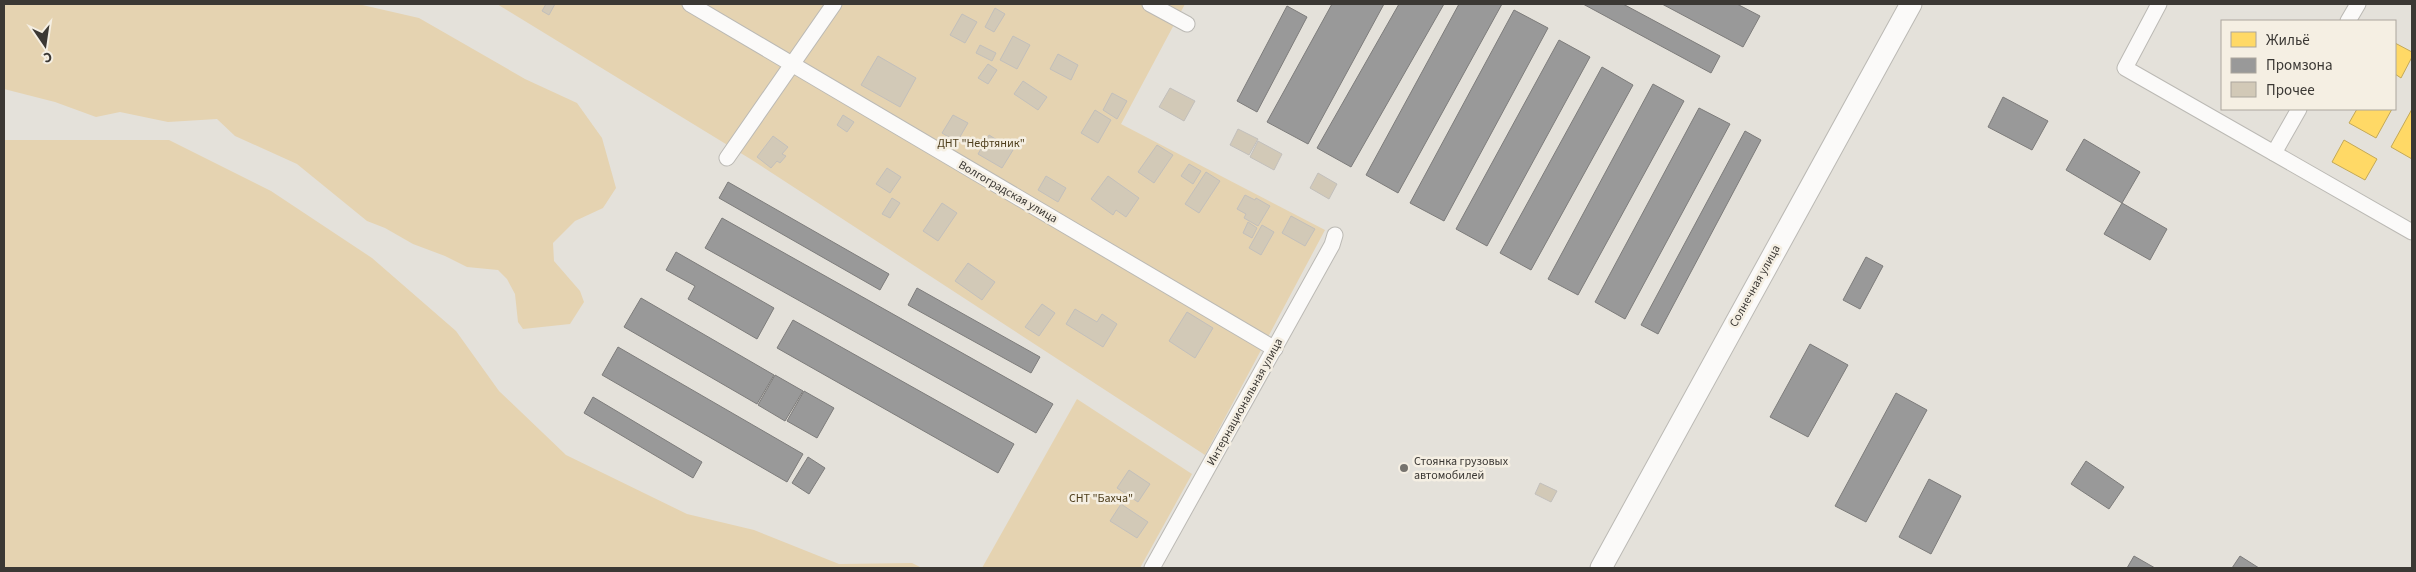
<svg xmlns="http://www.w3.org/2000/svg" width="2416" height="572" font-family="'Source Sans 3',sans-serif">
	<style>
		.green { fill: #e5d3b1 }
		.homes { fill: #ffd966; stroke: #c4a957 }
		.industry { fill: #999; stroke: #7d7c7b }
		.building { fill: #d2c9b7; stroke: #c2bfbb }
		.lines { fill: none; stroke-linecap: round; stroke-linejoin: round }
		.street-casing { stroke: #bbb9b4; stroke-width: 17 }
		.secondary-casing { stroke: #bbb9b4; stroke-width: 23 }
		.street { stroke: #fbfaf9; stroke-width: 15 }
		.secondary { stroke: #fbfaf9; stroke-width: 21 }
		.poi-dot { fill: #76736e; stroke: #f5efe3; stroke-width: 2 }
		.labels { text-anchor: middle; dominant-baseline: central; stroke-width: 5; stroke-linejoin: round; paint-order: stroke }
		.park-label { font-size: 12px; fill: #4e3e1c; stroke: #f5efe3 }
		.street-label { font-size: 12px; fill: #3b3834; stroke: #f5efe3 }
		.poi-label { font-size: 12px; fill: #3b3834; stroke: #f5efe3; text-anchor: start }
	</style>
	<rect width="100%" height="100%" fill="#e4e1da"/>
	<g class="green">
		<path d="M 4,4 L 358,4 L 419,18 L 525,79 L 577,103 L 602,138 L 616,188 L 603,208 L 575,221 L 553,243 L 554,261 L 580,291 L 584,302 L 570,324 L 523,329 L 518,322 L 515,294 L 507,279 L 498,270 L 467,267 L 445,256 L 413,244 L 385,228 L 367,221 L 297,164 L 235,136 L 217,119 L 168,122 L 120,112 L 96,117 L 55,102 L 4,89 Z"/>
		<path d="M 497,4 L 1185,4 L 1121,124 L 1325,230 L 1205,455 L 752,160 Z"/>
		<path d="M 4,140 L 169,140 L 271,191 L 372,258 L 456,331 L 499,391 L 566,455 L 687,514 L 754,530 L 839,564 L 912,563 L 922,568 L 4,568 Z"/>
		<path d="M 1077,399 L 1192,474 L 1140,568 L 982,568 Z"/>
	</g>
	<g class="homes">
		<path d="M 2395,43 L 2412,52 L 2412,57 L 2401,78 L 2395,74 Z"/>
		<path d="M 2357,109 L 2392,109 L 2376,138 L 2349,123 Z"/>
		<path d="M 2412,109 L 2412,159 L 2391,147 Z"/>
		<path d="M 2344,140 L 2377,159 L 2365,180 L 2332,162 Z"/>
	</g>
	<g class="industry">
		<path d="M 1332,4 L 1384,4 L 1308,144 L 1267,122 Z"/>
		<path d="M 1399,4 L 1444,4 L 1351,167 L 1317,148 Z"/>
		<path d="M 1459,4 L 1502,4 L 1398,193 L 1366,175 Z"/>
		<path d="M 1583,4 L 1623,4 L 1720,56 L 1711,73 Z"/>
		<path d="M 1662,4 L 1737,4 L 1760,16 L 1743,47 Z"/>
		<path d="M 1287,6 L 1307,17 L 1257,112 L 1237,101 Z"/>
		<path d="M 1514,10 L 1548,28 L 1444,221 L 1410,203 Z"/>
		<path d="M 1559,40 L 1590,57 L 1487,246 L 1456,229 Z"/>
		<path d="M 1602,67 L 1633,85 L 1531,270 L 1500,253 Z"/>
		<path d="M 1653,84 L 1684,101 L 1578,295 L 1548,279 Z"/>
		<path d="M 2003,97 L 2048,121 L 2032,150 L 1988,127 Z"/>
		<path d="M 1699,108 L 1730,124 L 1625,319 L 1595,302 Z"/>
		<path d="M 1745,131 L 1761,140 L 1658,334 L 1641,325 Z"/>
		<path d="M 2084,139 L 2140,172 L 2122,203 L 2066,170 Z"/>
		<path d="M 728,182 L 889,274 L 880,290 L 719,198 Z"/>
		<path d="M 2122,203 L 2167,229 L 2150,260 L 2104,234 Z"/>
		<path d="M 722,218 L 1053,404 L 1036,433 L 705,248 Z"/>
		<path d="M 676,252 L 774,308 L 757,339 L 688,299 L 695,286 L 666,270 Z"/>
		<path d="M 1866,257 L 1883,266 L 1860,309 L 1843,300 Z"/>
		<path d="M 917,288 L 1040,357 L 1031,373 L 908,305 Z"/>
		<path d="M 641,298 L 774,375 L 757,404 L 624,327 Z"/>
		<path d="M 793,320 L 1014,444 L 998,473 L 777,348 Z"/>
		<path d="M 1810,344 L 1848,365 L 1808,437 L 1770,417 Z"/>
		<path d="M 618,347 L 803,454 L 787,482 L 602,375 Z"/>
		<path d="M 775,375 L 803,391 L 785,421 L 758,405 Z"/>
		<path d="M 804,391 L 834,408 L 817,438 L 787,421 Z"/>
		<path d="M 1896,393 L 1927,410 L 1866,522 L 1835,506 Z"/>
		<path d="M 593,397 L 702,462 L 693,478 L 584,413 Z"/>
		<path d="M 808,457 L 825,468 L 809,494 L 792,483 Z"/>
		<path d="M 2086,461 L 2124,487 L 2109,509 L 2071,484 Z"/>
		<path d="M 1929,479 L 1961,496 L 1931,554 L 1899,537 Z"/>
		<path d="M 2134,556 L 2155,568 L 2127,568 Z"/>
		<path d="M 2240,556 L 2259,568 L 2232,568 Z"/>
	</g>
	<g class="building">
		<path d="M 546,4 L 555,4 L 549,15 L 542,11 Z"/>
		<path d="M 995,8 L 1005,14 L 994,32 L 985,27 Z"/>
		<path d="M 962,14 L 977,22 L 965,43 L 950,35 Z"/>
		<path d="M 1013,36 L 1030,45 L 1017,69 L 1000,60 Z"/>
		<path d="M 980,45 L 996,53 L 992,61 L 976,53 Z"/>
		<path d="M 1058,54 L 1078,65 L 1071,80 L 1050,69 Z"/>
		<path d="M 878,56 L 916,78 L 900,107 L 861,85 Z"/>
		<path d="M 988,64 L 997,70 L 988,84 L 978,78 Z"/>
		<path d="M 1023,81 L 1047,97 L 1038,110 L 1014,94 Z"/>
		<path d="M 1170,88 L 1195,101 L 1184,121 L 1159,107 Z"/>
		<path d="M 1112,93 L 1127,101 L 1117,119 L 1103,110 Z"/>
		<path d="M 1095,110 L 1111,120 L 1098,143 L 1081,133 Z"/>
		<path d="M 843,115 L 854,122 L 847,132 L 837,125 Z"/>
		<path d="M 953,115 L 968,123 L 957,142 L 942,133 Z"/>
		<path d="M 1238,129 L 1258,139 L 1249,155 L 1230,145 Z"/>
		<path d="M 989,135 L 1013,150 L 1002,168 L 978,154 Z"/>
		<path d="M 773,136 L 788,147 L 782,154 L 786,156 L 780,163 L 777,161 L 771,168 L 757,157 Z"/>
		<path d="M 1258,141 L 1282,154 L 1274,170 L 1250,157 Z"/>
		<path d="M 1157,145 L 1173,155 L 1154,183 L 1138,172 Z"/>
		<path d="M 1189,164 L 1201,171 L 1193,184 L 1181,176 Z"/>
		<path d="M 887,168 L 901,177 L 890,193 L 876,184 Z"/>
		<path d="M 1206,172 L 1220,181 L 1199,213 L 1185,204 Z"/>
		<path d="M 1318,173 L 1337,184 L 1329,199 L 1310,188 Z"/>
		<path d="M 1046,176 L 1066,188 L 1058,202 L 1038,190 Z"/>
		<path d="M 1108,176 L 1139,198 L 1126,217 L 1116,210 L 1113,215 L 1091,199 Z"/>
		<path d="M 1245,195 L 1255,200 L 1256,198 L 1270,206 L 1258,226 L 1244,218 L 1246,214 L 1237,209 Z"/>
		<path d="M 892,198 L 900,203 L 890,218 L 882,214 Z"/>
		<path d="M 942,203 L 957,213 L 938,241 L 923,231 Z"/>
		<path d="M 1291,216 L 1315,229 L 1305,246 L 1282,233 Z"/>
		<path d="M 1248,222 L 1257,228 L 1252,238 L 1243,233 Z"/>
		<path d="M 1262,225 L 1274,232 L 1261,255 L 1249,248 Z"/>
		<path d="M 968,263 L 995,282 L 982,300 L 955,281 Z"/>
		<path d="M 1042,304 L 1055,313 L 1039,336 L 1025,327 Z"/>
		<path d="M 1075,309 L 1097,322 L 1102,314 L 1117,324 L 1103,347 L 1066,324 Z"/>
		<path d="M 1187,312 L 1213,328 L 1195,358 L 1169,341 Z"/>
		<path d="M 1129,470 L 1150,484 L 1138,502 L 1117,488 Z"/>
		<path d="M 1540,483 L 1557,491 L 1551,502 L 1535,494 Z"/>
		<path d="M 1121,504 L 1148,522 L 1137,538 L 1110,521 Z"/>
	</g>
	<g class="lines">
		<g class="street-casing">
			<g id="street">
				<path d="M 690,4 L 1275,349"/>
				<path d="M 1150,4 L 1187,24"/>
				<path d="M 2159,4 L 2125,68 L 2412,232"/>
				<path d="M 2348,21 L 2358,4"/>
				<path d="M 2274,153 L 2299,109"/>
				<path d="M 727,158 L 834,4"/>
				<path d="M 1152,568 L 1332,245 L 1335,235"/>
			</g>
		</g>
		<g class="secondary-casing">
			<path id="secondary" d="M 1601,568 L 1911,4"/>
		</g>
		<use href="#street" class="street"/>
		<use href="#secondary" class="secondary"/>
	</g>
	<circle class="poi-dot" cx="1404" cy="468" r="5"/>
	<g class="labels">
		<g class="park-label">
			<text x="981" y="143">ДНТ "Нефтяник"</text>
			<text x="1101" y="498">СНТ "Бахча"</text>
		</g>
		<g class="street-label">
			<text transform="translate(1008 192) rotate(30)">Волгоградская улица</text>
			<text transform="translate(1755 286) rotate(-61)">Солнечная улица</text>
			<text transform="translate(1245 402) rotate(-61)">Интернациональная улица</text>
		</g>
		<g class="poi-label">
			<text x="1414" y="461">Стоянка грузовых<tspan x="1414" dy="14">автомобилей</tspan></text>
		</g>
	</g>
	<rect width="2416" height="572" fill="none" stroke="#3b3834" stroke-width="10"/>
	<rect x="2221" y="20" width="175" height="90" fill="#f5efe3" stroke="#aba69d"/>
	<rect x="2231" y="32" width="25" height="15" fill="#ffd966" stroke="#aba69d"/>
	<text x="2266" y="45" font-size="15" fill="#3b3834">Жильё</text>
	<rect x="2231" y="58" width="25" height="15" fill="#999999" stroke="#aba69d"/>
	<text x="2266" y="70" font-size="15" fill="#3b3834">Промзона</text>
	<rect x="2231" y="82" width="25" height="15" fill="#d2c9b7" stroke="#aba69d"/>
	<text x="2266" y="95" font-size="15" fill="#3b3834">Прочее</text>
	<g transform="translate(45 45) rotate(167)" stroke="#f5efe3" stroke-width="4" paint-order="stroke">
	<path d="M0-4L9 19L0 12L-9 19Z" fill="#3b3834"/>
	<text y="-8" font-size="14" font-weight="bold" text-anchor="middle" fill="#3b3834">С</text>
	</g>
</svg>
